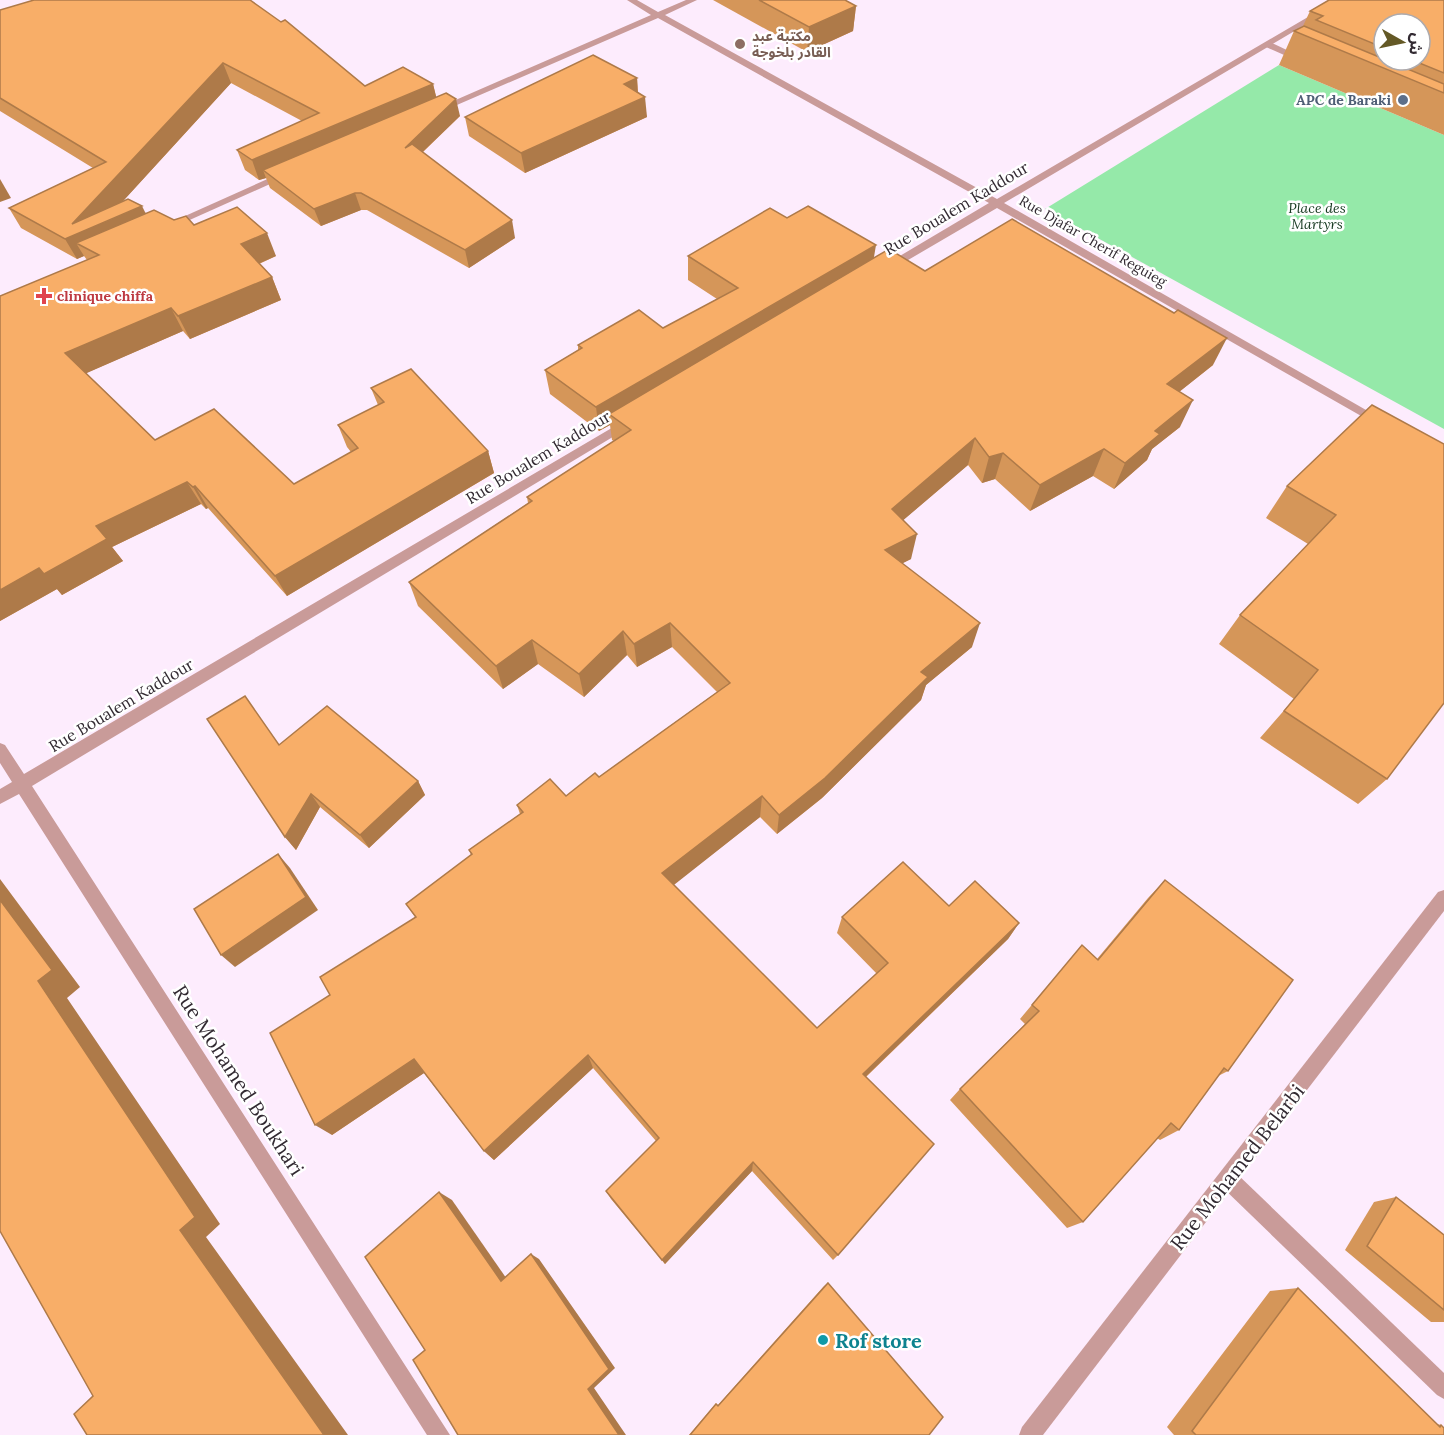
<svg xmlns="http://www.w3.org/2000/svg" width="1444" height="1435" font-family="Lora,'Noto Sans Arabic',serif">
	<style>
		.green { fill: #95e9a9 }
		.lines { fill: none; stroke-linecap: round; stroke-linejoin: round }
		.service { fill: #c99b99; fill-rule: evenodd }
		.minor { fill: #c99b99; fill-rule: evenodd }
		.tertiary { fill: #c99b99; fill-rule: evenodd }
		.wall { fill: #d59659; fill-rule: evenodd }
		.shaded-wall { fill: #ae7a49 }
		.building { fill: #f8ae68; stroke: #ae7a49; stroke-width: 1.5 }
		.education-dot { fill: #8d6e63; stroke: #fff; stroke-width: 2 }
		.service-dot { fill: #5c6f8a; stroke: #fff; stroke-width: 2 }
		.health-dot { fill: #e0444e; stroke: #fff; stroke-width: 2 }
		.culture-dot { fill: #0f9aa8; stroke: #fff; stroke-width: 2 }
		.labels { text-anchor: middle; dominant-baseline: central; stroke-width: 5; stroke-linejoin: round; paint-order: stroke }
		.far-education-label { font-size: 14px; font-weight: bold; fill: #785e54; stroke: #fff; text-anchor: start }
		.far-service-label { font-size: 14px; font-weight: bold; fill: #4e5e75; stroke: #fff; text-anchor: end }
		.far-park-label { font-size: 14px; font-style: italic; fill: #15381f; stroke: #fff }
		.far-street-label { font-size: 14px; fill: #322a32; stroke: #fff }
		.far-health-label { font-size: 14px; font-weight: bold; fill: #be3a42; stroke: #fff; text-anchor: start }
		.street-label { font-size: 16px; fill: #322a32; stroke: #fff }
		.near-street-label { font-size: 20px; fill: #322a32; stroke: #fff }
		.near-culture-label { font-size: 20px; font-weight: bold; fill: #0d838f; stroke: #fff; text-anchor: start }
	</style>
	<rect width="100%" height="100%" fill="#fdecfd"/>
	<path class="green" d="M 1279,65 L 1444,135 L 1444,429 L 1045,209 Z"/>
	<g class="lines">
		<g class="service">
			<path d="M 1266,43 L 1272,43 L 1308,60 L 1300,62 L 1266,47 Z"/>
			<path d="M 1228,1169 L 1235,1172 L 1444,1373 L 1444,1399 L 1437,1395 L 1221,1186 L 1218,1179 L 1221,1172 Z"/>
		</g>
		<g class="minor">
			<path d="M 627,0 L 637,0 L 658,12 L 686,0 L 697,0 L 665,15 L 997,199 L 1337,0 L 1347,0 L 1004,203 L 1387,422 L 1385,425 L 1377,425 L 997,208 L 891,270 L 883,270 L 883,266 L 989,203 L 658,18 L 443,111 L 435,109 L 651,15 Z"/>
			<path d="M 281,173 L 290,175 L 174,227 L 165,225 Z"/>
			<path d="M 627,419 L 633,423 L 631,426 L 32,786 L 450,1435 L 427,1435 L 19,794 L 0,804 L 0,789 L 12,782 L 0,763 L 0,743 L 5,745 L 24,774 Z"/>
		</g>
		<path class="tertiary" d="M 1444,890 L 1444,911 L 1043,1435 L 1019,1435 L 1022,1427 L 1438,892 Z"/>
	</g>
	<g class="wall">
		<path d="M 713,0 L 845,0 L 856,6 L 853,31 L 807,52 Z"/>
		<path d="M 1444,0 L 1444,135 L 1279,65 L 1294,31 L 1303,26 L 1310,11 ZM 1384,24 L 1420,60 L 1384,60 Z"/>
		<path d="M 0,10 L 365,86 L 433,84 L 436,97 L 460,116 L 423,152 L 515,238 L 469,268 L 367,210 L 361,210 L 321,226 L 270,188 L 266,178 L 259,180 L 245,170 L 237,150 L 302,121 L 231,83 L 123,201 L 146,213 L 194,225 L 276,256 L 259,264 L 272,277 L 281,300 L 190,339 L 183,331 L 86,373 L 155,440 L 294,484 L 351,452 L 347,447 L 338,425 L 378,405 L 371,388 L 488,451 L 494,473 L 287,596 L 208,508 L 206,509 L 201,504 L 112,547 L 123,561 L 62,595 L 57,589 L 0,621 L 0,296 L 87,260 L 84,256 L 77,259 L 21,228 L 9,208 L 93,168 L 0,111 Z"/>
		<path d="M 637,78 L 638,92 L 647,117 L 525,173 L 469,136 L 465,117 Z"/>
		<path d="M 787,218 L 874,258 L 925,271 L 1213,365 L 1179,392 L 1180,427 L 1152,449 L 1147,460 L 1114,489 L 1093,476 L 1030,511 L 995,479 L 982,483 L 968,465 L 903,520 L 911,559 L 902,563 L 972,647 L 926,685 L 921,700 L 822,798 L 777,834 L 760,817 L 673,885 L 817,1028 L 877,974 L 837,933 L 842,917 L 949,906 L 1019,923 L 1008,939 L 866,1077 L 838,1255 L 833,1260 L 752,1171 L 665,1264 L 611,1199 L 606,1191 L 656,1141 L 593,1068 L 494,1160 L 484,1151 L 424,1073 L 332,1135 L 330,995 L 415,917 L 406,904 L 471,855 L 469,850 L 520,814 L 517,805 L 566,796 L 599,777 L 717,692 L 672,647 L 637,667 L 627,655 L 584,697 L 538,664 L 503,689 L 418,606 L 409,582 L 528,503 L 527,497 L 614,441 L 612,440 L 610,425 L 599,431 L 550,394 L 545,370 L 578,350 L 578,345 L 663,328 L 717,299 L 688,280 L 688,256 Z"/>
		<path d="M 1372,405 L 1387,779 L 1358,804 L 1260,738 L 1294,699 L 1219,644 L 1240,615 L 1308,544 L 1266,518 L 1287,486 Z"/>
		<path d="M 279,745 L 418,781 L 425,795 L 369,848 L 320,807 L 296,850 L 285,837 Z"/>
		<path d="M 1165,880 L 1228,1071 L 1218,1076 L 1179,1130 L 1160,1140 L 1157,1138 L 1083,1222 L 1067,1228 L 950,1100 L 960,1089 L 1025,1024 L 1020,1019 L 1082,945 L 1097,959 L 1148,898 Z"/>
		<path d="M 1396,1197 L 1444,1235 L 1444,1322 L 1431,1322 L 1345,1250 L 1374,1202 Z"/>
		<path d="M 828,1283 L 929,1435 L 689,1435 L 716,1403 L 718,1405 L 824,1286 Z"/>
		<path d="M 1298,1288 L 1437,1424 L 1441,1425 L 1444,1435 L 1174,1435 L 1167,1427 L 1270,1291 Z"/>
	</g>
	<g class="shaded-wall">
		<path d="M 856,6 L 853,31 L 807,52 L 809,27 Z"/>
		<path d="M 223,63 L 231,83 L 103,223 L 142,206 L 152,226 L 76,243 L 84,256 L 77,259 L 65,239 L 72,224 Z"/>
		<path d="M 637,78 L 638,97 L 624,84 Z"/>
		<path d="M 433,84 L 438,104 L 263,170 L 266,178 L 259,180 L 252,160 Z"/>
		<path d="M 645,97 L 647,117 L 525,173 L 521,153 Z"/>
		<path d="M 456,99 L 460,116 L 409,165 L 405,148 Z"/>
		<path d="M 0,179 L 11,198 L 0,202 Z"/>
		<path d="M 355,193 L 361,210 L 321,226 L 314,209 Z"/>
		<path d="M 512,220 L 515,238 L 469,268 L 465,250 Z"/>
		<path d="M 267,233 L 276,256 L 251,267 L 241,244 Z"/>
		<path d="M 876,245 L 872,269 L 609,414 L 610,425 L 599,431 L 596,407 Z"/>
		<path d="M 272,277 L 281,300 L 190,339 L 178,316 Z"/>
		<path d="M 171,308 L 183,331 L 80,376 L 65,353 Z"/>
		<path d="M 1227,338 L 1213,365 L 1155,411 L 1167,384 Z"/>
		<path d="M 1193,400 L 1180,427 L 1152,449 L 1147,460 L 1114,489 L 1125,463 L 1155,431 Z"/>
		<path d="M 975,438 L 968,465 L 887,534 L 892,509 Z"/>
		<path d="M 1104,449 L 1093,476 L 1030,511 L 1040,485 Z"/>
		<path d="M 488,451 L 494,473 L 287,596 L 275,576 Z"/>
		<path d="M 1003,453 L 995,479 L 982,483 L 989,457 Z"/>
		<path d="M 187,482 L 201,504 L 112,547 L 123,561 L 62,595 L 57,589 L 0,621 L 0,590 L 96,526 Z"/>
		<path d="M 195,486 L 208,508 L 206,509 L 193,487 Z"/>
		<path d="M 917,534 L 911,559 L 880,575 L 885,550 Z"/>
		<path d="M 670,623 L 672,647 L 637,667 L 634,644 Z"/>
		<path d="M 980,623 L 972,647 L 926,685 L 921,700 L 822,798 L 777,834 L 779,815 L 921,672 Z"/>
		<path d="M 623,631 L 627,655 L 584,697 L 579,674 Z"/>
		<path d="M 532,640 L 538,664 L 503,689 L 496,666 Z"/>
		<path d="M 418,781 L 425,795 L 369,848 L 360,835 Z"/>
		<path d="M 311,794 L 320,807 L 296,850 L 285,837 Z"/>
		<path d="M 762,796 L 760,817 L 665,892 L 662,873 Z"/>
		<path d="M 278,854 L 290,868 L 318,910 L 235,967 L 221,955 Z"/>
		<path d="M 0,879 L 80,987 L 67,998 L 220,1224 L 206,1237 L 348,1435 L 324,1435 L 180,1230 L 38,981 L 0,900 Z"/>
		<path d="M 1019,923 L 1008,939 L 857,1085 L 863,1074 Z"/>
		<path d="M 588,1055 L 593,1068 L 494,1160 L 484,1151 Z"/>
		<path d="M 414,1059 L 427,1071 L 332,1135 L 315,1125 Z"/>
		<path d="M 753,1162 L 752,1171 L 665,1264 L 662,1260 Z"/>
		<path d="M 439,1192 L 452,1200 L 511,1285 L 501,1281 Z"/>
		<path d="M 531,1254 L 539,1259 L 615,1368 L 594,1388 L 626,1435 L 619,1435 L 588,1389 Z"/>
	</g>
	<g class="building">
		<path d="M 34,0 L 250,0 L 281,22 L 285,20 L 365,86 L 403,67 L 433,84 L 252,160 L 237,150 L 319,113 L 223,63 L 72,224 L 128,199 L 142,206 L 65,239 L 9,208 L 106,162 L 0,98 L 0,10 Z"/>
		<path d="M 759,0 L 845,0 L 856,6 L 809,27 Z"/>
		<path d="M 1329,0 L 1444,0 L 1444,73 L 1412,60 L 1420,60 L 1420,24 L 1384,24 L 1384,48 L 1316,20 L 1323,16 L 1310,11 Z"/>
		<path d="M 1304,26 L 1384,59 L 1384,60 L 1386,60 L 1444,84 L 1444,93 L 1294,31 Z"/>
		<path d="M 593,55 L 637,78 L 624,84 L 645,97 L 521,153 L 465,117 Z"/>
		<path d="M 446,93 L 456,99 L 405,148 L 412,144 L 512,220 L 465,250 L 361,193 L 355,193 L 314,209 L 263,170 Z"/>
		<path d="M 808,206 L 876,245 L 596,407 L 545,370 L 582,348 L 578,345 L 639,310 L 663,328 L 738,288 L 688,256 L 770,208 L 787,218 Z"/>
		<path d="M 237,207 L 267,233 L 241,244 L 272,277 L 178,316 L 171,308 L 65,353 L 155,440 L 214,409 L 294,484 L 358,448 L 338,425 L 384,402 L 371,388 L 411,369 L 488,451 L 275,576 L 195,486 L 193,487 L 187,482 L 96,526 L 107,539 L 44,574 L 39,568 L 0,590 L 0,296 L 99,255 L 76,243 L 154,210 L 174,220 L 186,216 L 194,225 Z"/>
		<path d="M 1012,219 L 1174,313 L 1178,310 L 1227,338 L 1167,384 L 1193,400 L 1155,431 L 1160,434 L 1125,463 L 1104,449 L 1040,485 L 1003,453 L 989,457 L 975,438 L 892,509 L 917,534 L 885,550 L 980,623 L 921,672 L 928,677 L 825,778 L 779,815 L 762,796 L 662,873 L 817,1028 L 888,963 L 842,917 L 903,862 L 949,906 L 975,881 L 1019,923 L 863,1074 L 934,1144 L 838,1255 L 753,1162 L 662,1260 L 606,1191 L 659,1138 L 588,1055 L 484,1151 L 414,1059 L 315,1125 L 270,1033 L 330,995 L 320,977 L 416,917 L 406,904 L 472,854 L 469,850 L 523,812 L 517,805 L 550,779 L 566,796 L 595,773 L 599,777 L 730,683 L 670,623 L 634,644 L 623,631 L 579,674 L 532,640 L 496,666 L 409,582 L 532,501 L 527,497 L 631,430 L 609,414 L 889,249 L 925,271 Z"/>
		<path d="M 1372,405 L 1444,444 L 1444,703 L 1387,779 L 1284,711 L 1318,670 L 1240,615 L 1336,515 L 1287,486 Z"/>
		<path d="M 245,696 L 279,745 L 327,706 L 418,781 L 360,835 L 311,794 L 285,837 L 207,719 Z"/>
		<path d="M 278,854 L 306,897 L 221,955 L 194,909 Z"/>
		<path d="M 1165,880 L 1293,980 L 1228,1071 L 1224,1068 L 1179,1130 L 1171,1123 L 1083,1222 L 960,1089 L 1039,1011 L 1032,1005 L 1082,945 L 1098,960 Z"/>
		<path d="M 0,900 L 52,970 L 38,981 L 195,1217 L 180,1230 L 324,1435 L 87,1435 L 74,1414 L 93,1396 L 0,1231 Z"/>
		<path d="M 439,1192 L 501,1281 L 531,1254 L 609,1369 L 588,1389 L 619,1435 L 458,1435 L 413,1360 L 425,1350 L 365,1257 Z"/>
		<path d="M 1396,1197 L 1444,1235 L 1444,1310 L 1367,1246 Z"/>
		<path d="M 828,1283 L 943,1417 L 929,1435 L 690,1435 L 716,1404 L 718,1406 Z"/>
		<path d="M 1298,1288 L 1440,1427 L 1441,1425 L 1444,1428 L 1444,1435 L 1196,1435 L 1192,1431 Z"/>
	</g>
	<circle class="education-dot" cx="740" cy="44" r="6"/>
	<circle class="service-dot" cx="1403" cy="100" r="6"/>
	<path class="health-dot" d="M41 287h6v6h6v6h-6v6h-6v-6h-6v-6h6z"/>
	<circle class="culture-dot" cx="823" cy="1340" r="6"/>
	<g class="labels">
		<g class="far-education-label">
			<text x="752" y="36">مكتبة عبد<tspan x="752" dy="16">القادر بلخوجة</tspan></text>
		</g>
		<g class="far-service-label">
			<text x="1391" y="100">APC de Baraki</text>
		</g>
		<g class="far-park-label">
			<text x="1317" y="208">Place des<tspan x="1317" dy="16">Martyrs</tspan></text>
		</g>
		<g class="far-street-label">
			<text transform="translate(1093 241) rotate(30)">Rue Djafar Cherif Reguieg</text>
		</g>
		<g class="far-health-label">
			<text x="57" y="296">clinique chiffa</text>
		</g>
		<g class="street-label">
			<text transform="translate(956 208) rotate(-31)">Rue Boualem Kaddour</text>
			<text transform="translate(538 457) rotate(-31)">Rue Boualem Kaddour</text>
			<text transform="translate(121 705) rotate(-31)">Rue Boualem Kaddour</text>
		</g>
		<g class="near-street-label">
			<text transform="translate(239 1080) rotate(57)">Rue Mohamed Boukhari</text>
			<text transform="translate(1237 1167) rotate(-52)">Rue Mohamed Belarbi</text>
		</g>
		<g class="near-culture-label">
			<text x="835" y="1340">Rof store</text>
		</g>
	</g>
	<g transform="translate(1402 42) rotate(99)"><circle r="28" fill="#ffffff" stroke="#adaaad" stroke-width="1.5"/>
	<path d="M0-4.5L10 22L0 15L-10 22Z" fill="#645926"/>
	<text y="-9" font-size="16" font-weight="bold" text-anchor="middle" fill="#322a32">ش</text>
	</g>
</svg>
